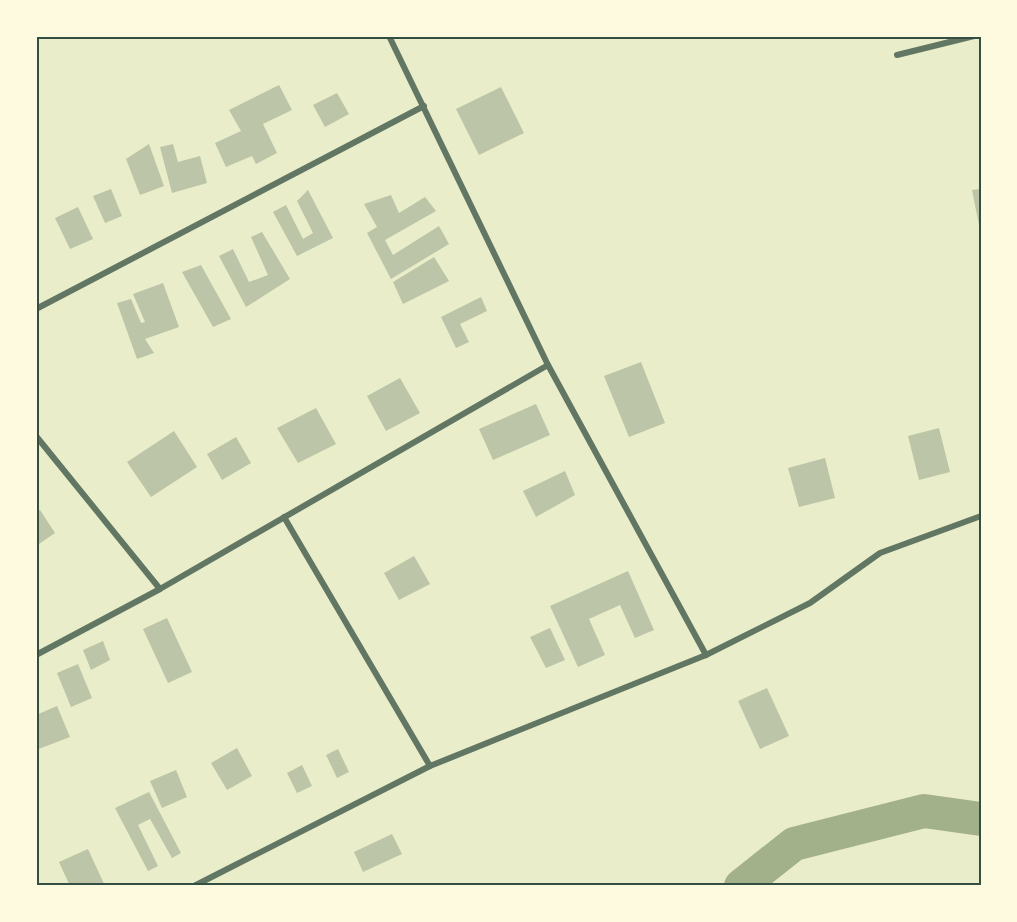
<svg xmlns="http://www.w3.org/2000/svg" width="1017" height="922" font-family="Mulish,sans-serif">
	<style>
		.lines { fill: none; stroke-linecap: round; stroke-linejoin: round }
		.river { stroke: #a3b18a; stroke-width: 34 }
		.building { fill: #bcc5a7 }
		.minor { stroke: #617663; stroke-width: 6 }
		.neatline { fill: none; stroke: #344e41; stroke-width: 2 }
	</style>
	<rect width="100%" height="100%" fill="#e9edc9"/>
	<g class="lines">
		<path class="river" d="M 741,886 L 794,844 L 924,811 L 981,819"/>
	</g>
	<g class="building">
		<path d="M 279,85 L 292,110 L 263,124 L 277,153 L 256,164 L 252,156 L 226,167 L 215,143 L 241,131 L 229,110 Z"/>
		<path d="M 501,87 L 524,133 L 479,155 L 456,109 Z"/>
		<path d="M 337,93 L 349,114 L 325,127 L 313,105 Z"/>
		<path d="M 149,144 L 164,186 L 140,195 L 126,159 Z"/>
		<path d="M 173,144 L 178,162 L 200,156 L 207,183 L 172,193 L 160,147 Z"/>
		<path d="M 111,189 L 122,216 L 105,223 L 93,196 Z"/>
		<path d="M 981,189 L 981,230 L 980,230 L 972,190 Z"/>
		<path d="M 308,190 L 333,238 L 297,256 L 273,212 L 286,205 L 303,239 L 313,233 L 297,201 Z"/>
		<path d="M 391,195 L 399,213 L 425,197 L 436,211 L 385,240 L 393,255 L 439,226 L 449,244 L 391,279 L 367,233 L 377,227 L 364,204 Z"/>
		<path d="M 78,207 L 93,239 L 70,249 L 55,218 Z"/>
		<path d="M 262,232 L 290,279 L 246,307 L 219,256 L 233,249 L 249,282 L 268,275 L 251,237 Z"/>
		<path d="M 434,257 L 449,281 L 403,304 L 393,282 Z"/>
		<path d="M 201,265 L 231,319 L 213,327 L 182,272 Z"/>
		<path d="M 163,283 L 179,327 L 145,339 L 154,353 L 137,359 L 117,303 L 131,299 L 141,323 L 145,322 L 133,294 Z"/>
		<path d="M 481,297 L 487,311 L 460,324 L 469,342 L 456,348 L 441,317 Z"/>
		<path d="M 641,362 L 665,423 L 629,437 L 604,376 Z"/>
		<path d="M 400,378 L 420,413 L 386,431 L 367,396 Z"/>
		<path d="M 536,404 L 550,435 L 493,460 L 479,429 Z"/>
		<path d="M 316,408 L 336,444 L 298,463 L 277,428 Z"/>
		<path d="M 939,428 L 950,472 L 919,480 L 908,436 Z"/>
		<path d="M 174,431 L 197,467 L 151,497 L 127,462 Z"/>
		<path d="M 236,437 L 251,463 L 222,480 L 207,454 Z"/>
		<path d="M 825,458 L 835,498 L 799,507 L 788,468 Z"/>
		<path d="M 565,471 L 575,495 L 536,517 L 523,491 Z"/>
		<path d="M 40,510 L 55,533 L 36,546 L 36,512 Z"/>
		<path d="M 414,556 L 430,584 L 399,600 L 384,573 Z"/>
		<path d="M 628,571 L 654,630 L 635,638 L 620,605 L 589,619 L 605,655 L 578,667 L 550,606 Z"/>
		<path d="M 167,618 L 192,672 L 168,683 L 143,629 Z"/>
		<path d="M 550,628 L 565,660 L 546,668 L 530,637 Z"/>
		<path d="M 103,641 L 110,660 L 91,670 L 83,650 Z"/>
		<path d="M 78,664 L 92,698 L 71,707 L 57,673 Z"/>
		<path d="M 767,688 L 789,736 L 760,749 L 738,701 Z"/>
		<path d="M 57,706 L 70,737 L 36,750 L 36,715 Z"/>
		<path d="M 237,748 L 252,776 L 227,790 L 211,763 Z"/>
		<path d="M 338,749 L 349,772 L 337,778 L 326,755 Z"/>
		<path d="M 302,765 L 312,786 L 297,793 L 287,773 Z"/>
		<path d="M 176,770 L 187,797 L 162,808 L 150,781 Z"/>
		<path d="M 149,792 L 181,853 L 172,858 L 150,819 L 138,825 L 158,866 L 148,871 L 115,808 Z"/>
		<path d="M 392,834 L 402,854 L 363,872 L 354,852 Z"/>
		<path d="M 88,849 L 105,886 L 70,886 L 59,862 Z"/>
	</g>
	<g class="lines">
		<g class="minor">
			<path d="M 389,36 L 548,365 L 706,655"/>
			<path d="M 897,55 L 974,36"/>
			<path d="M 36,309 L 424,106"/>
			<path d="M 36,436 L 160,589"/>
			<path d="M 284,517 L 430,766"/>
			<path d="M 36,655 L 160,589 L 548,365"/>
			<path d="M 194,886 L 430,766 L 706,655 L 810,603 L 880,553 L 981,516"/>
		</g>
	</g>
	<rect width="1017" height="922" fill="none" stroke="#fefae0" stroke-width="75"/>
	<rect x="38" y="38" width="942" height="846" class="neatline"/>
</svg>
